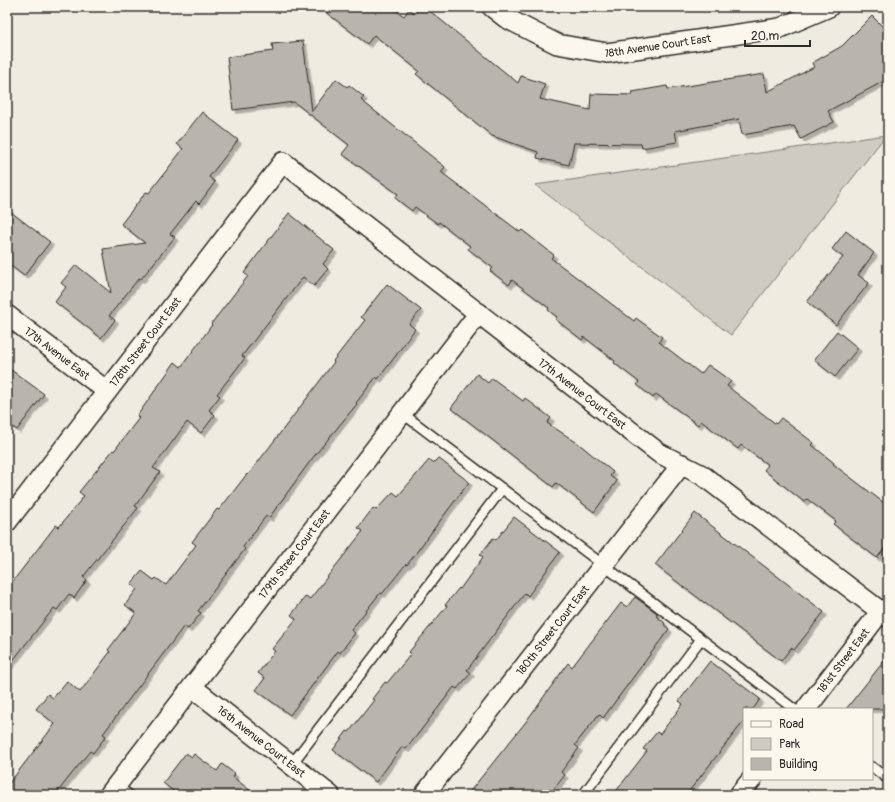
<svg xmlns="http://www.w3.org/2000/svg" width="895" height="802" font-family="Pangolin,sans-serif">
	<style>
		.green { fill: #cecbc2; stroke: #7c7b76 }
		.building { fill: #b8b5ae; stroke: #2b2b2b; filter: url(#shadow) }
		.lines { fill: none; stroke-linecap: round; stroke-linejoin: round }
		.lane-casing { stroke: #2b2b2b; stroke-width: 12 }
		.street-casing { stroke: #2b2b2b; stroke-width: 22 }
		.lane { stroke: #fbf7ec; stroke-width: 9 }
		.street { stroke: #fbf7ec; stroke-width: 19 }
		.labels { text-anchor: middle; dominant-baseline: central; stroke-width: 3; stroke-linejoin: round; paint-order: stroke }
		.street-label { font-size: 11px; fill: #2b2b2b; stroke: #fbf7ec }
	</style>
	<defs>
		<filter id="shadow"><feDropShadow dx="3.5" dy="3.5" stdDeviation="0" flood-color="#0004"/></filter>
	</defs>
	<rect width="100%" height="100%" fill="#eeebe0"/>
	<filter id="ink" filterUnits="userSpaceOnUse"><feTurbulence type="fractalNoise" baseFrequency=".025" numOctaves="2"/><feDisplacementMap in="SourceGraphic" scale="8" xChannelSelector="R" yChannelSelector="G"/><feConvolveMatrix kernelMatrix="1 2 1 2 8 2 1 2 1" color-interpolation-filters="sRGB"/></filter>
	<g filter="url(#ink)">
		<path class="green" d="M 886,135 L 731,335 L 535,185 Z"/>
		<g class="building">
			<path d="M 319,7 L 391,7 L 404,16 L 409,9 L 415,14 L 420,7 L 425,7 L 518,83 L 521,76 L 545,84 L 540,99 L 590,110 L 591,94 L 633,95 L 632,92 L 667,86 L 668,89 L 764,74 L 767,92 L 814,67 L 812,63 L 842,46 L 872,16 L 888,32 L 888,79 L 828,111 L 834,122 L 801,139 L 794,126 L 742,135 L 739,119 L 675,131 L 677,142 L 642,148 L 641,144 L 574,143 L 569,165 L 537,158 L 538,152 L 492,136 L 416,74 L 419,71 L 374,35 L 367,44 Z"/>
			<path d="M 303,41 L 312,111 L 336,79 L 347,87 L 349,85 L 364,97 L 361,100 L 445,167 L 441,172 L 520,232 L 522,230 L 554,255 L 551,258 L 634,321 L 636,318 L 662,337 L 659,342 L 701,374 L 708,365 L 731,381 L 727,386 L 776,424 L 781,418 L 814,443 L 812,445 L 834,463 L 833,464 L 888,506 L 888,544 L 877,558 L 833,524 L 836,521 L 807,499 L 804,502 L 764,470 L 768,465 L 741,445 L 738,449 L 701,421 L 698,425 L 656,394 L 653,398 L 637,385 L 639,382 L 614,363 L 615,361 L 584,337 L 582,340 L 555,319 L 557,317 L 548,310 L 549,308 L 512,280 L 509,285 L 490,271 L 493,268 L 468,249 L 470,246 L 439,222 L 438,224 L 415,207 L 412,211 L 395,198 L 398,194 L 342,154 L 349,145 L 294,102 L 233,110 L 227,57 L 273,51 L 272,44 Z"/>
			<path d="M 202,112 L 238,140 L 209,177 L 215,182 L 199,204 L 196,201 L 170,234 L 175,237 L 141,279 L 139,278 L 109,316 L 115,320 L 101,338 L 55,302 L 66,287 L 61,283 L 76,265 L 111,293 L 103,249 L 145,243 L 121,224 L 146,192 L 149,193 L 183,149 L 177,144 Z"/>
			<path d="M 7,209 L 50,242 L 24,276 L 7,263 Z"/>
			<path d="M 289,213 L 334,250 L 323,264 L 328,269 L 314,286 L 303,277 L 242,356 L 245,358 L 217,394 L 220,396 L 209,410 L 215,415 L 201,433 L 187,422 L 153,468 L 160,472 L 135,506 L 138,508 L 83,577 L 87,580 L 74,598 L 69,594 L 57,610 L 54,608 L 7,668 L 7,589 L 56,525 L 59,527 L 84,496 L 79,492 L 113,450 L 114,451 L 139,418 L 137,416 L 175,362 L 181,367 L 212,325 L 211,324 L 248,276 L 244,273 Z"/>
			<path d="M 846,231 L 874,253 L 858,275 L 869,283 L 836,325 L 807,302 L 843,257 L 832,249 Z"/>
			<path d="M 387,284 L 421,310 L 409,324 L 415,329 L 394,358 L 378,379 L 376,377 L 356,403 L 357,404 L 311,460 L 269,518 L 266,516 L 243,547 L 245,549 L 198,611 L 201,613 L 188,629 L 184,626 L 103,734 L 106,736 L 93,753 L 90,751 L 55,795 L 7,795 L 7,786 L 55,724 L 36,709 L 48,694 L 53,698 L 67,681 L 80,692 L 110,652 L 108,650 L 136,613 L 125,605 L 137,589 L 131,584 L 142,571 L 154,580 L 156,578 L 166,585 L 196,545 L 192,542 L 217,509 L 219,510 L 247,474 L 248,475 L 307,398 L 334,362 L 333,361 L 365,320 L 361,317 Z"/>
			<path d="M 837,331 L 858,348 L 835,377 L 814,360 Z"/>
			<path d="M 7,367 L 44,394 L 17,430 L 7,423 Z"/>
			<path d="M 477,374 L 488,383 L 492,378 L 523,401 L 525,398 L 551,418 L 547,423 L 579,444 L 613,472 L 610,476 L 617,481 L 594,512 L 556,483 L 553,487 L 451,408 Z"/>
			<path d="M 438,458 L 469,482 L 407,565 L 406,564 L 382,594 L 380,593 L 351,630 L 355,633 L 340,653 L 338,651 L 290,715 L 256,690 L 265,678 L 258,673 L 275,651 L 272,649 L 296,619 L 291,615 L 306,596 L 310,599 L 363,531 L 358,528 L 373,508 L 376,510 L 393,492 L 398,496 L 429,460 L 433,463 Z"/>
			<path d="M 695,513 L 824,612 L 794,650 L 791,648 L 781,661 L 655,565 Z"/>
			<path d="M 514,517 L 560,552 L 528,596 L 525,593 L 467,670 L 471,673 L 457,689 L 454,687 L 418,734 L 406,749 L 402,747 L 376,782 L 333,750 L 347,731 L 349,732 L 374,700 L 372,699 L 385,682 L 387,683 L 411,654 L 409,652 L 447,606 L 445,605 L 459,588 L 460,589 L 483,557 L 480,555 L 493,538 L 496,540 Z"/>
			<path d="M 635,597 L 657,613 L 656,616 L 664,622 L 665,626 L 669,629 L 603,718 L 599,714 L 575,745 L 579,748 L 561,772 L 565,775 L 549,795 L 467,795 L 525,723 L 568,663 L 572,667 L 621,603 L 627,607 Z"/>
			<path d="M 888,656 L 888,709 L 846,709 Z"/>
			<path d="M 710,661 L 760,699 L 756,705 L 753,709 L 744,709 L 744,721 L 686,795 L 613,795 L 647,751 L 643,749 L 657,732 L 660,734 L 683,704 L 679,701 Z"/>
			<path d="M 186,753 L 192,757 L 194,754 L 217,771 L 222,764 L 235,774 L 233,777 L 256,795 L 178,795 L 163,783 Z"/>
		</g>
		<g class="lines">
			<g class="lane-casing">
				<g id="lane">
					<path d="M 402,413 L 794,709"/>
					<path d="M 291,765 L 502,489"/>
					<path d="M 872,767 L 888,779"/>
					<path d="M 116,785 L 129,795"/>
					<path d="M 583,795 L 701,639"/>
				</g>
			</g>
			<g class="street-casing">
				<g id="street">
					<path id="s1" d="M 492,7 L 506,18 L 557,44 L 607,53 L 780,28 L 829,7"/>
					<path id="s2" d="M 7,315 L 107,391"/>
					<path id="s3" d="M 7,522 L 283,162 L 659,453 L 702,475 L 888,617"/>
					<path id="s4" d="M 192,687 L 330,795"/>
					<path id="s5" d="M 806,709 L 881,611"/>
					<path id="s6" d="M 109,795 L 479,313"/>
					<path id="s7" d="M 424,795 L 682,464"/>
					<path d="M 739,795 L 752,779"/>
				</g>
			</g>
			<use href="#lane" class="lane"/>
			<use href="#street" class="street"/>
		</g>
	</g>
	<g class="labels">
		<g class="street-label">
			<text stroke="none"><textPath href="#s1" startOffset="177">18th Avenue Court East</textPath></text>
			<text stroke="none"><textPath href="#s3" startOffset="227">178th Street Court East</textPath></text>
			<text stroke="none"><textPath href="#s2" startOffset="63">17th Avenue East</textPath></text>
			<text stroke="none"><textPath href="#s3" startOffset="832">17th Avenue Court East</textPath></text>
			<text stroke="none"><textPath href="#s6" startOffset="304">179th Street Court East</textPath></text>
			<text stroke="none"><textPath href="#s7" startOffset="209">180th Street Court East</textPath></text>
			<text stroke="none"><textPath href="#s5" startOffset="61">181st Street East</textPath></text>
			<text stroke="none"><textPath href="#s4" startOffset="88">16th Avenue Court East</textPath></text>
		</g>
	</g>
	<rect width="895" height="802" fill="none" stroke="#fbf7ec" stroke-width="24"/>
	<rect x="12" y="12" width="871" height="778" fill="none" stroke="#2b2b2b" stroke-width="1.5" filter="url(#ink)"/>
	<rect x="743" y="708" width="130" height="72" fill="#fbf7ec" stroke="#a8a59f"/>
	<rect x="751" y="721" width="20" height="6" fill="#fbf7ec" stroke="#a8a59f"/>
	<text x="779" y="728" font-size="12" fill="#2b2b2b">Road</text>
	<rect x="751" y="738" width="20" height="12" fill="#cecbc2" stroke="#a8a59f"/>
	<text x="779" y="748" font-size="12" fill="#2b2b2b">Park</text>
	<rect x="751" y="758" width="20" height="12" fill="#b8b5ae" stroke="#a8a59f"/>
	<text x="779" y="768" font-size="12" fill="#2b2b2b">Building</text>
	<path d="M745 40v6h65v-6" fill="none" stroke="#2b2b2b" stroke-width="2"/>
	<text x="751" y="40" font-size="12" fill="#2b2b2b" stroke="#fbf7ec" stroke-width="3" paint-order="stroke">20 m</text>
</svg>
